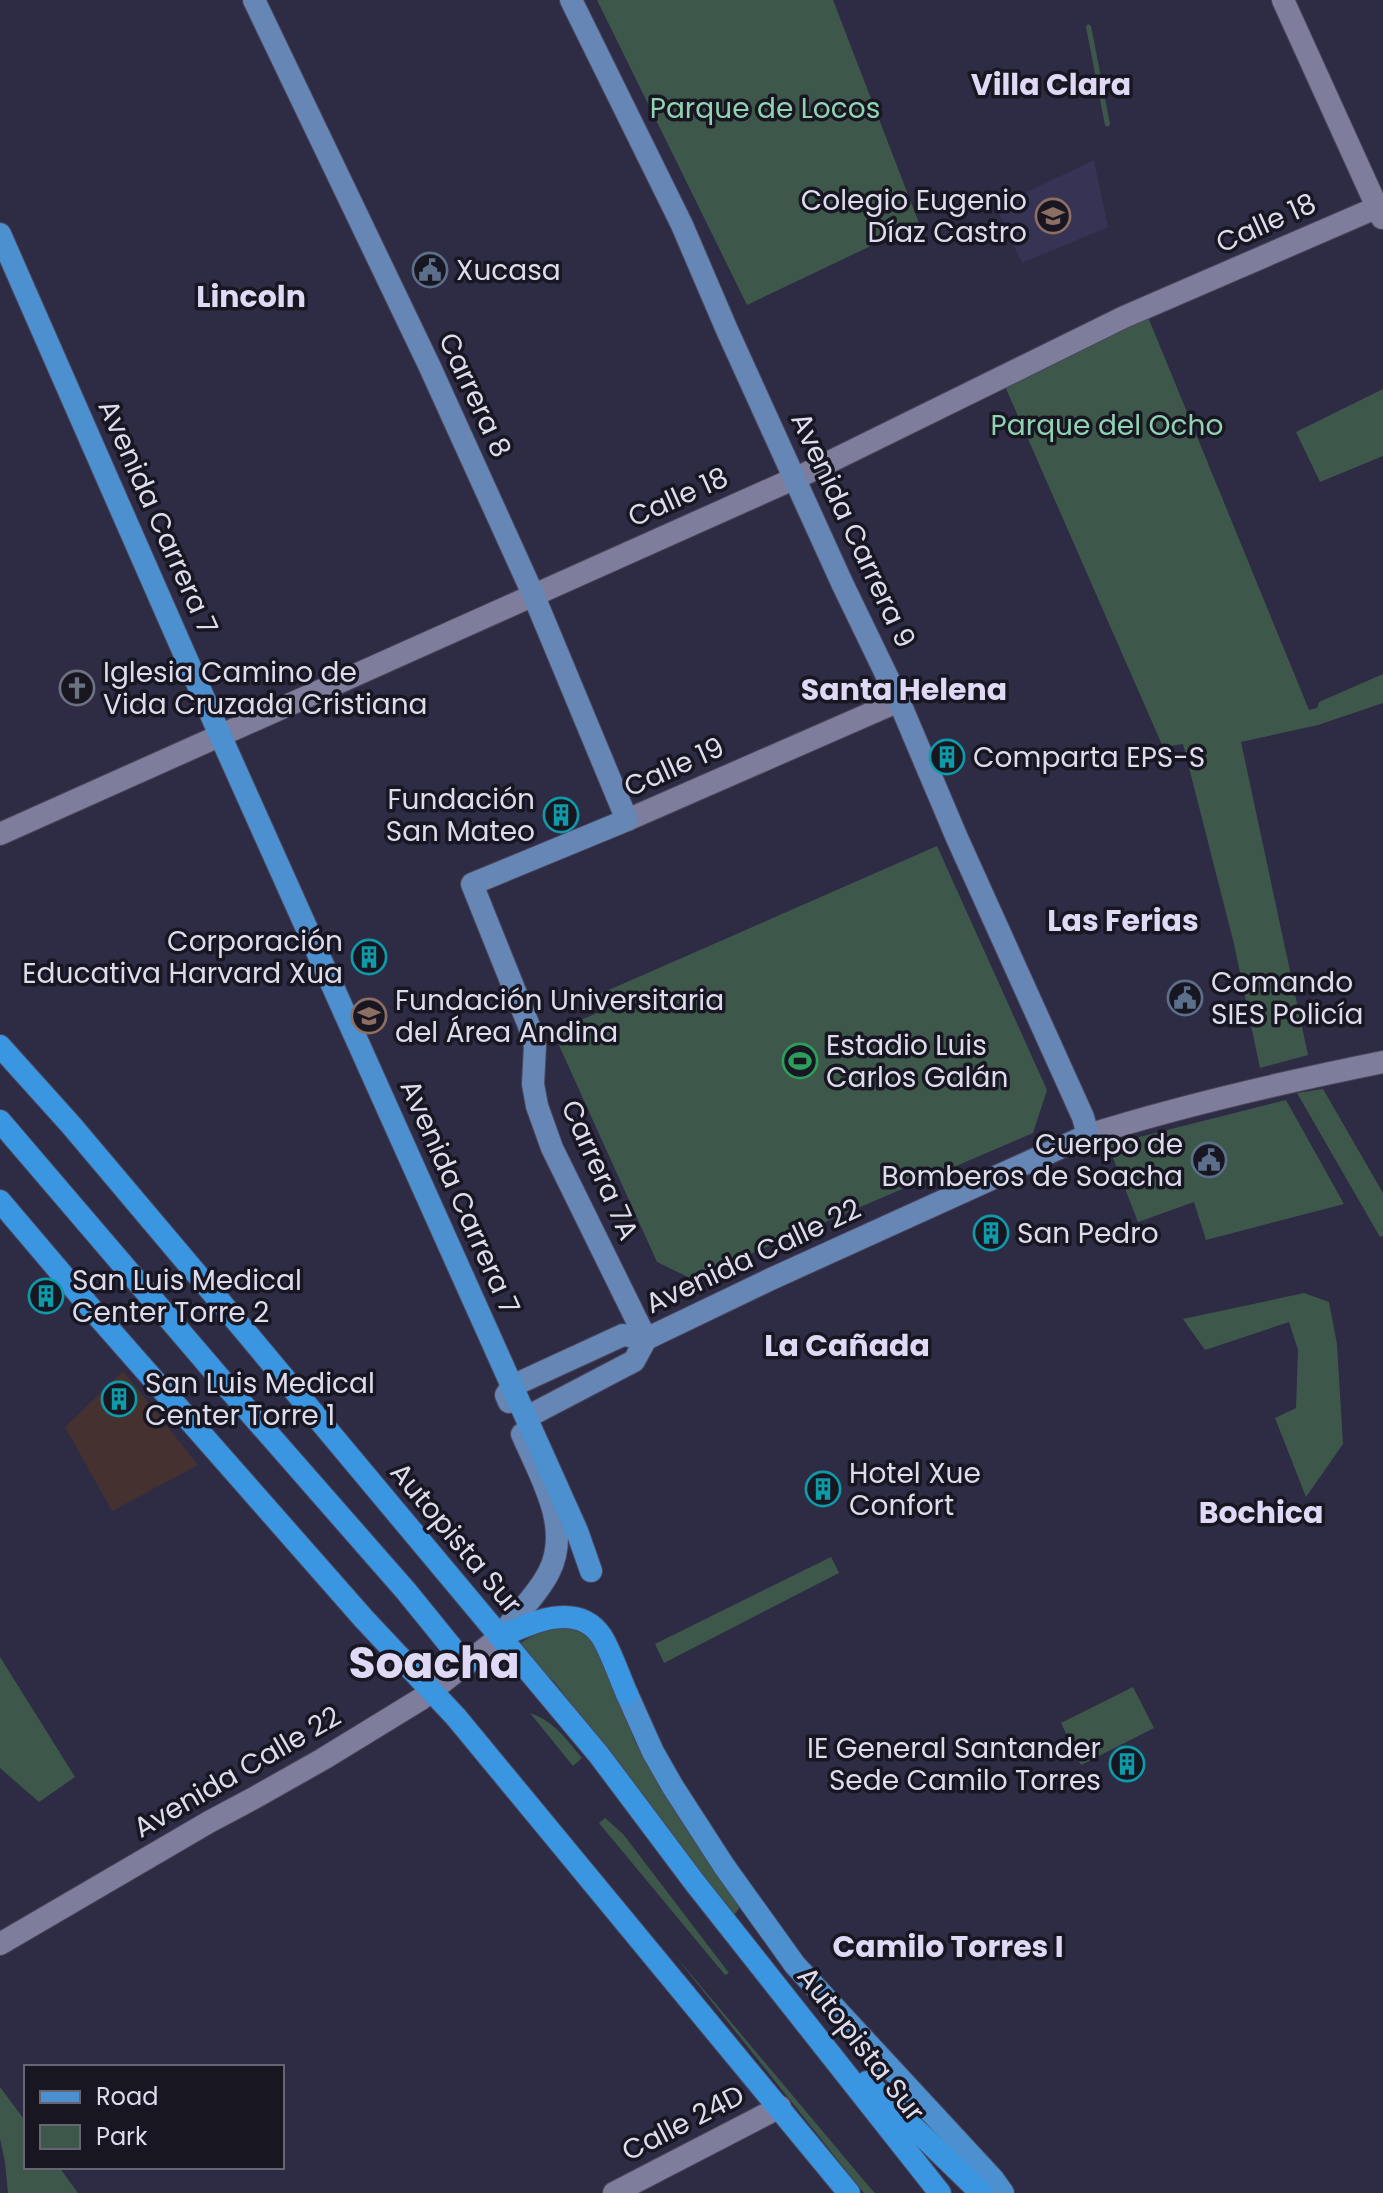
<svg xmlns="http://www.w3.org/2000/svg" width="1383" height="2193" font-family="Poppins,sans-serif">
	<style>
		.built { fill: #373354 }
		.medical { fill: #453130 }
		.green { fill: #3d584a }
		.lines { fill: none; stroke-linecap: round; stroke-linejoin: round }
		.tertiary-casing { stroke: #4a475d; stroke-width: 24 }
		.secondary-casing { stroke: #4a475d; stroke-width: 24 }
		.primary-casing { stroke: #4a475d; stroke-width: 24 }
		.trunk-casing { stroke: #4a475d; stroke-width: 24 }
		.tertiary { stroke: #7f7d9c; stroke-width: 22 }
		.secondary { stroke: #6686b6; stroke-width: 22 }
		.primary { stroke: #4c90d0; stroke-width: 22 }
		.trunk { stroke: #3b96e1; stroke-width: 22 }
		.labels { text-anchor: middle; dominant-baseline: central; stroke-width: 7; stroke-linejoin: round; paint-order: stroke }
		.park-label { font-size: 28px; fill: #90d2b2; stroke: #171621 }
		.poi-label { font-size: 28px; fill: #dddced; stroke: #171621; text-anchor: start }
		.street-label { font-size: 28px; fill: #dddced; stroke: #171621 }
		.neighbourhood-label { font-size: 30px; font-weight: bold; fill: #dfd9f6; stroke: #171621 }
		.town-label { font-size: 44px; font-weight: bold; fill: #dfd9f6; stroke: #171621 }
	</style>
	<rect width="100%" height="100%" fill="#2e2b45"/>
	<path class="built" d="M 1094,160 L 1108,227 L 1022,263 L 996,207 Z"/>
	<path class="medical" d="M 123,1371 L 198,1465 L 112,1511 L 65,1427 Z"/>
	<g class="green">
		<path d="M 597,0 L 833,0 L 919,223 L 747,305 Z"/>
		<path d="M 1088,24 L 1091,26 L 1110,124 L 1108,127 L 1105,125 L 1086,27 Z"/>
		<path d="M 1148,317 L 1309,710 L 1317,708 L 1319,702 L 1383,674 L 1383,703 L 1318,725 L 1241,742 L 1308,1055 L 1260,1068 L 1234,944 L 1183,744 L 1163,747 L 1004,384 Z"/>
		<path d="M 1383,389 L 1383,456 L 1320,482 L 1296,432 Z"/>
		<path d="M 937,846 L 1047,1090 L 1033,1133 L 692,1279 L 657,1262 L 553,1032 L 602,1011 L 595,996 Z"/>
		<path d="M 1323,1089 L 1383,1193 L 1383,1236 L 1380,1237 L 1297,1093 Z"/>
		<path d="M 1286,1100 L 1344,1204 L 1206,1240 L 1194,1202 L 1138,1222 L 1108,1145 Z"/>
		<path d="M 1304,1293 L 1329,1302 L 1337,1344 L 1343,1444 L 1306,1497 L 1275,1418 L 1296,1408 L 1298,1350 L 1289,1322 L 1205,1350 L 1183,1319 Z"/>
		<path d="M 831,1557 L 839,1573 L 664,1663 L 655,1644 Z"/>
		<path d="M 563,1626 C 581,1631 593,1638 603,1655 L 635,1742 L 696,1843 L 740,1907 L 734,1915 L 556,1684 L 517,1645 L 547,1627 Z"/>
		<path d="M 0,1657 L 75,1777 L 39,1802 L 0,1768 Z"/>
		<path d="M 1133,1687 L 1154,1728 L 1081,1765 L 1061,1723 Z"/>
		<path d="M 530,1713 C 554,1721 567,1740 582,1758 L 573,1766 Z"/>
		<path d="M 605,1818 L 623,1834 L 729,1973 L 725,1975 L 599,1823 Z"/>
		<path d="M 673,1953 L 871,2189 L 875,2193 L 864,2193 Z"/>
		<path d="M 0,2087 L 26,2122 L 26,2167 L 59,2167 L 78,2193 L 8,2193 L 5,2162 L 0,2139 Z"/>
	</g>
	<g class="lines">
		<g class="tertiary-casing">
			<g id="tertiary">
				<path d="M 1283,0 L 1382,218"/>
				<path d="M 627,820 L 899,701"/>
				<path d="M 0,834 L 809,472 L 1124,317 L 1378,207"/>
				<path d="M 1088,1135 C 1184,1105 1284,1082 1383,1062"/>
				<path d="M 0,1944 L 209,1822 L 254,1798 L 323,1759 L 421,1699 L 500,1637"/>
				<path d="M 614,2193 L 780,2107"/>
			</g>
		</g>
		<g class="secondary-casing">
			<g id="secondary">
				<path d="M 254,0 L 429,365 L 533,594 L 627,820 L 472,884 L 529,1026 L 535,1046 L 533,1084 L 537,1106 L 552,1148 L 646,1339"/>
				<path d="M 509,1402 L 506,1395 L 512,1386 L 623,1335 L 646,1339 L 771,1279 L 1088,1135 L 1083,1117 L 957,838 L 899,701 L 842,583 L 727,330 L 682,225 L 571,0"/>
				<path d="M 527,1417 L 634,1361 L 646,1339"/>
				<path d="M 500,1637 C 515,1615 537,1596 549,1572 C 572,1527 540,1476 522,1434"/>
			</g>
		</g>
		<g class="primary-casing">
			<g id="primary">
				<path d="M 0,234 L 220,735 L 577,1531 L 591,1571"/>
				<path d="M 627,1694 L 653,1752 L 673,1787 L 724,1866 L 795,1965 L 993,2179 L 1003,2193"/>
			</g>
		</g>
		<g class="trunk-casing">
			<g id="trunk">
				<path d="M 0,1046 L 71,1125 L 244,1330 L 599,1755 L 695,1883 L 940,2193"/>
				<path d="M 0,1121 L 230,1390 L 406,1591 L 466,1665"/>
				<path d="M 0,1201 L 95,1313 L 364,1619 L 456,1717 L 849,2193"/>
				<path d="M 500,1637 C 529,1623 578,1600 602,1637 C 612,1654 619,1676 627,1694"/>
				<path d="M 867,2082 L 981,2193"/>
			</g>
		</g>
		<use href="#tertiary" class="tertiary"/>
		<use href="#secondary" class="secondary"/>
		<use href="#primary" class="primary"/>
		<use href="#trunk" class="trunk"/>
	</g>
	<defs>
		<g id="school-ring" transform="scale(1.8)"><circle r="9.5" fill="#171621" stroke="#8d6e63" stroke-width="1.5"/><path d="M0-5L7-2L0 1L-7-2ZM-4 1L0 2.5L4 1V4Q0 6-4 4Z" fill="#8d6e63"/></g>
		<g id="civic-ring" transform="scale(1.8)"><circle r="9.5" fill="#171621" stroke="#5c6f8a" stroke-width="1.5"/><path d="M-.6-6.5H3V-4.5H.6V-3L4-1V1h2V6H-6V1h2V-1L-.6-3ZM-1.2 2.5V6h2.4V2.5Z" fill="#5c6f8a"/></g>
		<g id="church-ring" transform="scale(1.8)"><circle r="9.5" fill="#171621" stroke="#6b7280" stroke-width="1.5"/><path d="M-1.2-6h2.4v3.5h3.3v2.4h-3.3V6h-2.4V-.1h-3.3v-2.4h3.3Z" fill="#6b7280"/></g>
		<g id="building-ring" transform="scale(1.8)"><circle r="9.5" fill="#171621" stroke="#0f9aa8" stroke-width="1.5"/><path d="M-4-6H4V6H1V3H-1V6H-4ZM-2.5-4.3h1.7v1.8h-1.7ZM.8-4.3h1.7v1.8H.8ZM-2.5-1h1.7V.8h-1.7ZM.8-1h1.7V.8H.8Z" fill="#0f9aa8"/></g>
		<g id="university-ring" transform="scale(1.8)"><circle r="9.5" fill="#171621" stroke="#8d6e63" stroke-width="1.5"/><path d="M0-5L7-2L0 1L-7-2ZM-4 1L0 2.5L4 1V4Q0 6-4 4Z" fill="#8d6e63"/></g>
		<g id="stadium-ring" transform="scale(1.8)"><circle r="9.5" fill="#171621" stroke="#2e9e5b" stroke-width="1.5"/><path d="M0-5a6.5 5 0 1 0 0 10a6.5 5 0 1 0 0-10ZM-3.5-1.8h7v3.6h-7Z" fill="#2e9e5b"/></g>
	</defs>
	<g fill-rule="evenodd">
		<use href="#school-ring" x="1053" y="216"/>
		<use href="#civic-ring" x="430" y="270"/>
		<use href="#church-ring" x="77" y="688"/>
		<use href="#building-ring" x="947" y="757"/>
		<use href="#building-ring" x="561" y="815"/>
		<use href="#building-ring" x="369" y="957"/>
		<use href="#civic-ring" x="1185" y="998"/>
		<use href="#university-ring" x="369" y="1016"/>
		<use href="#stadium-ring" x="800" y="1061"/>
		<use href="#civic-ring" x="1209" y="1160"/>
		<use href="#building-ring" x="991" y="1233"/>
		<use href="#building-ring" x="46" y="1296"/>
		<use href="#building-ring" x="119" y="1399"/>
		<use href="#building-ring" x="823" y="1489"/>
		<use href="#building-ring" x="1127" y="1764"/>
	</g>
	<g class="labels">
		<g class="park-label">
			<text x="765" y="108">Parque de Locos</text>
			<text x="1107" y="425">Parque del Ocho</text>
		</g>
		<g class="poi-label">
			<text x="1027" y="200" text-anchor="end">Colegio Eugenio<tspan x="1027" dy="32">Díaz Castro</tspan></text>
			<text x="456" y="270">Xucasa</text>
			<text x="103" y="672">Iglesia Camino de<tspan x="103" dy="32">Vida Cruzada Cristiana</tspan></text>
			<text x="973" y="757">Comparta EPS-S</text>
			<text x="535" y="799" text-anchor="end">Fundación<tspan x="535" dy="32">San Mateo</tspan></text>
			<text x="343" y="941" text-anchor="end">Corporación<tspan x="343" dy="32">Educativa Harvard Xua</tspan></text>
			<text x="1211" y="982">Comando<tspan x="1211" dy="32">SIES Policía</tspan></text>
			<text x="395" y="1000">Fundación Universitaria<tspan x="395" dy="32">del Área Andina</tspan></text>
			<text x="826" y="1045">Estadio Luis<tspan x="826" dy="32">Carlos Galán</tspan></text>
			<text x="1183" y="1144" text-anchor="end">Cuerpo de<tspan x="1183" dy="32">Bomberos de Soacha</tspan></text>
			<text x="1017" y="1233">San Pedro</text>
			<text x="72" y="1280">San Luis Medical<tspan x="72" dy="32">Center Torre 2</tspan></text>
			<text x="145" y="1383">San Luis Medical<tspan x="145" dy="32">Center Torre 1</tspan></text>
			<text x="849" y="1473">Hotel Xue<tspan x="849" dy="32">Confort</tspan></text>
			<text x="1101" y="1748" text-anchor="end">IE General Santander<tspan x="1101" dy="32">Sede Camilo Torres</tspan></text>
		</g>
		<g class="street-label">
			<text transform="translate(1266 223) rotate(-24)">Calle 18</text>
			<text transform="translate(475 395) rotate(65)">Carrera 8</text>
			<text transform="translate(678 497) rotate(-24)">Calle 18</text>
			<text transform="translate(158 517) rotate(66)">Avenida Carrera 7</text>
			<text transform="translate(853 530) rotate(65)">Avenida Carrera 9</text>
			<text transform="translate(674 767) rotate(-24)">Calle 19</text>
			<text transform="translate(600 1170) rotate(66)">Carrera 7A</text>
			<text transform="translate(460 1197) rotate(66)">Avenida Carrera 7</text>
			<text transform="translate(753 1256) rotate(-25)">Avenida Calle 22</text>
			<text transform="translate(456 1538) rotate(50)">Autopista Sur</text>
			<text transform="translate(237 1772) rotate(-30)">Avenida Calle 22</text>
			<text transform="translate(861 2044) rotate(52)">Autopista Sur</text>
			<text transform="translate(683 2123) rotate(-27)">Calle 24D</text>
		</g>
		<g class="neighbourhood-label">
			<text x="1051" y="84">Villa Clara</text>
			<text x="251" y="296">Lincoln</text>
			<text x="904" y="689">Santa Helena</text>
			<text x="1123" y="920">Las Ferias</text>
			<text x="847" y="1345">La Cañada</text>
			<text x="1261" y="1512">Bochica</text>
			<text x="948" y="1946">Camilo Torres I</text>
		</g>
		<g class="town-label">
			<text x="434" y="1662">Soacha</text>
		</g>
	</g>
	<rect x="24" y="2065" width="260" height="104" fill="#171621" stroke="#666573" stroke-width="2"/>
	<rect x="40" y="2091" width="40" height="12" fill="#4c90d0" stroke="#666573" stroke-width="2"/>
	<text x="96" y="2105" font-size="24" fill="#dddced">Road</text>
	<rect x="40" y="2125" width="40" height="24" fill="#3d584a" stroke="#666573" stroke-width="2"/>
	<text x="96" y="2145" font-size="24" fill="#dddced">Park</text>
</svg>
